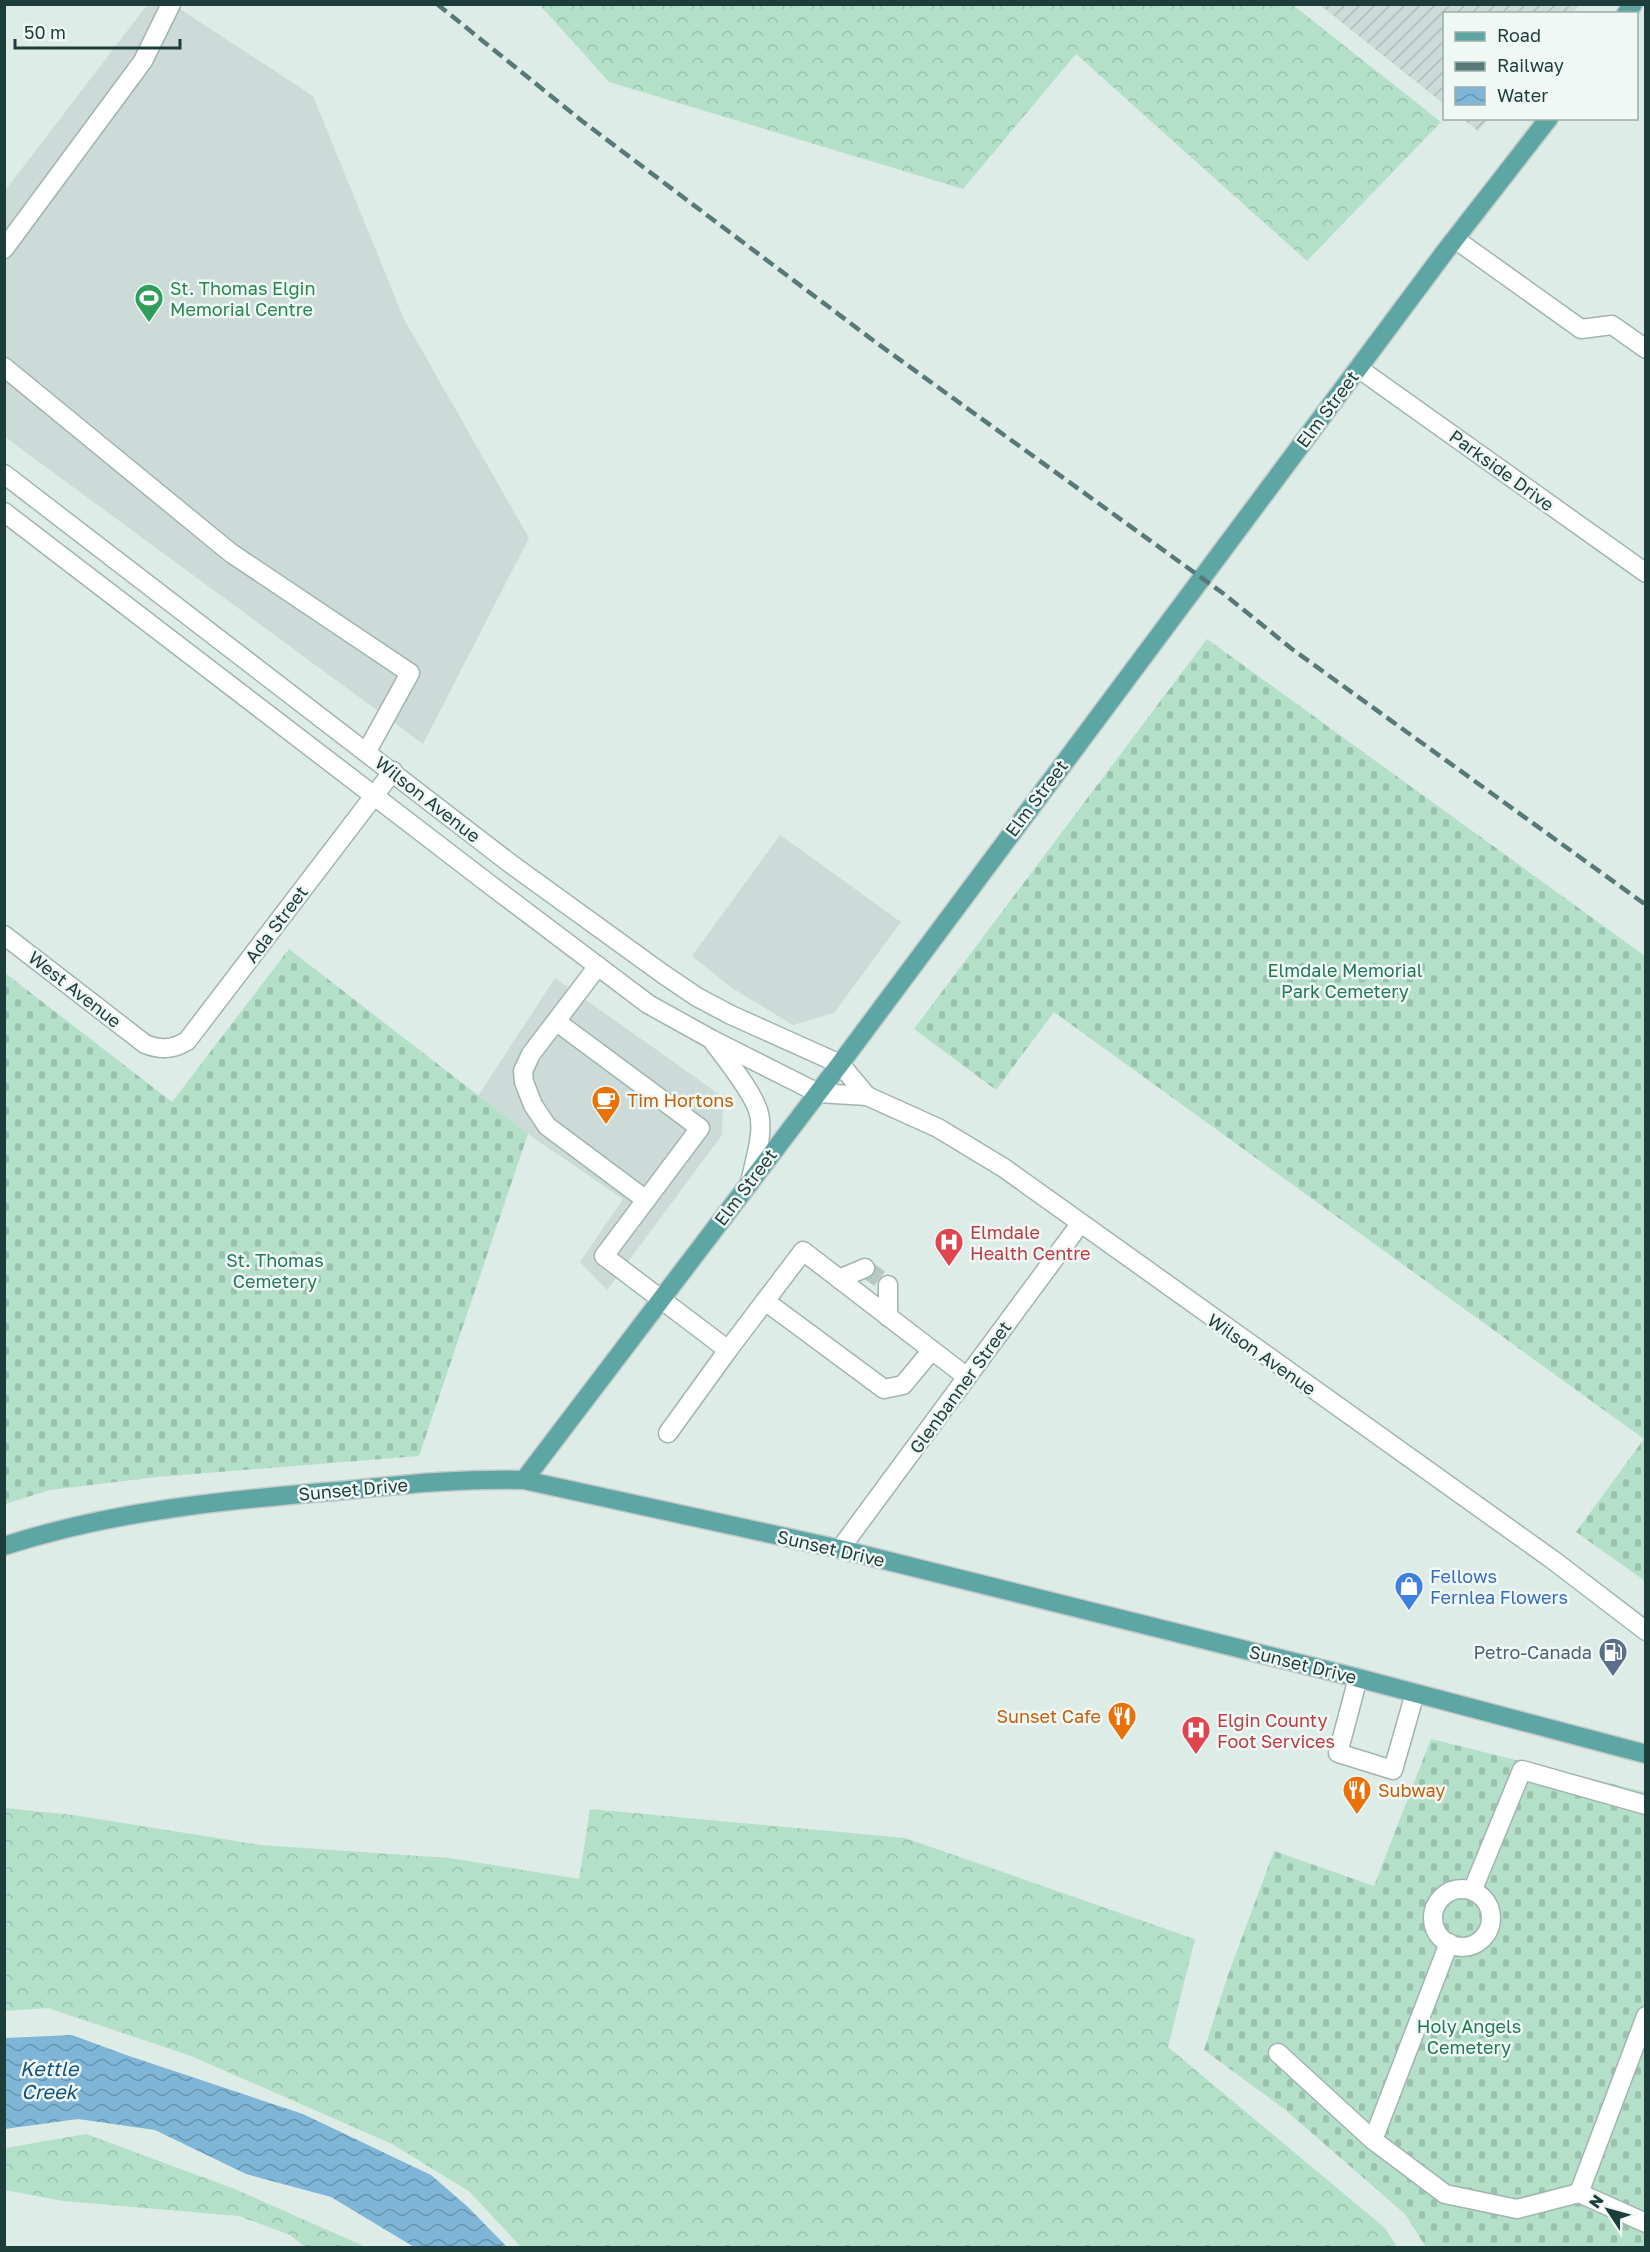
<svg xmlns="http://www.w3.org/2000/svg" width="1650" height="2252" font-family="'Golos Text',sans-serif">
	<style>
		.built { fill: #ccdbd8 }
		.industrial { fill: url(#industrial-furrows) }
		.forest { fill: url(#forest-crowns) }
		.cemetery { fill: url(#cemetery-stones) }
		.water { fill: url(#water-waves) }
		.lines { fill: none; stroke-linecap: round; stroke-linejoin: round }
		.minor-tunnel { stroke: #b7c9c5; stroke-width: 18; stroke-dasharray: 18 9; stroke-linecap: butt }
		.minor-casing { stroke: #a0b4b1; stroke-width: 21 }
		.major-casing { stroke: #c0c9c8; stroke-width: 21 }
		.minor { stroke: #fff; stroke-width: 18 }
		.major { stroke: #5da6a4; stroke-width: 18 }
		.rail { stroke: #577977; stroke-width: 4.5; stroke-dasharray: 12 6; stroke-linecap: butt }
		.labels { text-anchor: middle; dominant-baseline: central; stroke-width: 5; stroke-linejoin: round; paint-order: stroke }
		.leisure-label { font-size: 18px; fill: #27864d; stroke: #eff8f5; text-anchor: start }
		.street-label { font-size: 18px; fill: #1d3d3b; stroke: #eff8f5 }
		.park-label { font-size: 18px; fill: #237857; stroke: #eff8f5 }
		.food-label { font-size: 18px; fill: #c56008; stroke: #eff8f5; text-anchor: start }
		.health-label { font-size: 18px; fill: #be3a42; stroke: #eff8f5; text-anchor: start }
		.shop-label { font-size: 18px; fill: #366cbe; stroke: #eff8f5; text-anchor: start }
		.service-label { font-size: 18px; fill: #4e5e75; stroke: #eff8f5; text-anchor: end }
		.water-label { font-size: 20px; font-style: italic; fill: #12547f; stroke: #eff8f5 }
	</style>
	<defs>
		<pattern id="industrial-furrows" width="10" height="10" patternUnits="userSpaceOnUse" patternTransform="scale(1.5)"><rect width="10" height="10" fill="#ccdbd8"/><path d="M-1 1l2-2M0 10L10 0M9 11l2-2" fill="none" stroke="#afbdba"/></pattern>
		<pattern id="forest-crowns" width="20" height="18" patternUnits="userSpaceOnUse" patternTransform="scale(1.5)"><rect width="20" height="18" fill="#b4e0c9"/><path d="M2 6a3 3 0 1 1 6 0M12 15a3 3 0 1 1 6 0" fill="none" stroke="#9ac1ae"/></pattern>
		<pattern id="cemetery-stones" width="16" height="16" patternUnits="userSpaceOnUse" patternTransform="scale(1.5)"><rect width="16" height="16" fill="#b4e0c9"/><path d="M2 7V4a2 2 0 0 1 4 0v3zM10 15v-3a2 2 0 0 1 4 0v3z" fill="#9ac1ae"/></pattern>
		<pattern id="water-waves" width="16" height="10" patternUnits="userSpaceOnUse" patternTransform="scale(1.5)"><rect width="16" height="10" fill="#7fb6d8"/><path d="M0 5q4-4 8 0t8 0" fill="none" stroke="#6795b0"/></pattern>
	</defs>
	<rect width="100%" height="100%" fill="#deece8"/>
	<g class="built">
		<path d="M 147,5 L 174,5 L 313,96 L 404,319 L 529,538 L 423,744 L 5,437 L 4,192 Z"/>
		<path d="M 780,835 L 901,922 L 834,1013 L 793,1025 L 732,988 L 692,956 Z"/>
		<path d="M 555,978 L 723,1097 L 722,1135 L 607,1290 L 580,1262 L 623,1199 L 528,1134 L 478,1096 Z"/>
	</g>
	<g class="industrial">
		<path d="M 1320,5 L 1580,5 L 1572,13 L 1444,14 L 1444,104 Z"/>
		<path d="M 1463,119 L 1488,119 L 1478,131 Z"/>
	</g>
	<g class="forest">
		<path d="M 540,5 L 1293,5 L 1441,122 L 1307,261 L 1076,54 L 963,189 L 609,82 Z"/>
		<path d="M 5,1808 L 73,1815 L 261,1845 L 449,1858 L 579,1879 L 590,1809 L 905,1838 L 1195,1939 L 1168,2047 L 1385,2228 L 1397,2247 L 521,2247 L 470,2192 L 392,2144 L 191,2056 L 48,2008 L 5,2011 Z"/>
		<path d="M 86,2134 L 235,2189 L 366,2247 L 305,2247 L 290,2235 L 239,2216 L 63,2201 L 5,2190 L 5,2148 Z"/>
	</g>
	<g class="cemetery">
		<path d="M 1207,639 L 1645,956 L 1645,1581 L 1576,1532 L 1644,1439 L 1054,1012 L 996,1090 L 914,1029 Z"/>
		<path d="M 289,949 L 528,1134 L 419,1456 L 157,1477 L 50,1490 L 5,1504 L 5,973 L 172,1102 Z"/>
		<path d="M 1431,1739 L 1645,1792 L 1645,2247 L 1426,2247 L 1405,2214 L 1283,2108 L 1204,2050 L 1228,1975 L 1274,1851 L 1374,1886 Z"/>
	</g>
	<path class="water" d="M 72,2035 L 126,2055 L 303,2114 L 431,2175 L 468,2207 L 507,2247 L 414,2247 L 331,2197 L 246,2174 L 155,2130 L 78,2119 L 5,2129 L 5,2038 Z"/>
	<g class="lines">
		<path class="minor-tunnel" d="M 865,1268 L 888,1285"/>
		<g class="minor-casing">
			<g id="minor">
				<path d="M 1455,239 L 1581,329 L 1612,325 L 1646,349"/>
				<path d="M 4,249 L 143,61 L 171,4"/>
				<path d="M 4,367 L 231,553 L 410,673 L 367,751"/>
				<path d="M 1358,368 L 1646,573"/>
				<path d="M 4,474 L 511,864 L 663,974 L 697,997 L 731,1015 L 840,1064 L 867,1096"/>
				<path d="M 4,512 L 493,887 L 648,1004 L 711,1039 L 818,1093 L 867,1096 L 938,1128 L 1004,1168 L 1553,1560 L 1646,1631"/>
				<path d="M 4,935 L 145,1044 C 160,1050 172,1050 187,1041 L 393,771"/>
				<path d="M 598,966 L 531,1054 L 523,1071 L 524,1082 L 533,1105 L 547,1126 L 646,1200"/>
				<path d="M 557,1022 L 700,1128 L 604,1256 L 728,1350 L 803,1251 L 967,1377"/>
				<path d="M 714,1043 C 727,1060 751,1090 758,1110 C 765,1131 755,1158 751,1179"/>
				<path d="M 839,1279 L 865,1268"/>
				<path d="M 765,1301 L 884,1389 L 903,1385 L 932,1350"/>
				<path d="M 888,1317 L 888,1285"/>
				<path d="M 668,1433 L 728,1350"/>
				<path d="M 840,1549 L 1080,1224"/>
				<path d="M 1358,1678 L 1338,1753 L 1393,1770 L 1415,1693"/>
				<circle cx="1462" cy="1918" r="29"/>
				<path d="M 1473,1889 L 1522,1770 L 1646,1805"/>
				<path d="M 1278,2053 L 1373,2140 L 1445,2194 L 1517,2209 L 1579,2193 L 1646,2223"/>
				<path d="M 1373,2140 L 1449,1943"/>
				<path d="M 1579,2193 L 1646,2016"/>
			</g>
		</g>
		<g class="major-casing">
			<g id="major">
				<path d="M 1626,14 L 1633,4"/>
				<path d="M 524,1480 L 840,1064 L 1444,253 L 1549,118"/>
				<path d="M 4,1546 C 112,1511 225,1500 337,1491 C 400,1485 461,1478 524,1480 L 840,1549 L 1358,1678 L 1646,1754"/>
			</g>
		</g>
		<use href="#minor" class="minor"/>
		<use href="#major" class="major"/>
		<path class="rail" d="M 437,4 L 582,121 L 874,341 L 1224,594 L 1292,649 L 1646,905"/>
	</g>
	<defs>
		<g id="stadium-pin" transform="scale(1.5)"><path d="M0 17L-7.5 6A9.5 9.5 0 1 1 7.5 6Z" fill="#2e9e5b" stroke="#eff8f5"/><path d="M0-5a6.5 5 0 1 0 0 10a6.5 5 0 1 0 0-10ZM-3.5-1.8h7v3.6h-7Z" fill="#fff"/></g>
		<g id="cafe-pin" transform="scale(1.5)"><path d="M0 17L-7.5 6A9.5 9.5 0 1 1 7.5 6Z" fill="#e8710a" stroke="#eff8f5"/><path d="M-5.5-4.5H6V0H3Q3 3.5 0 3.5H-2.5Q-5.5 3.5-5.5 0ZM3-3.2v2h1.7v-2ZM-6 4.5H4V6H-6Z" fill="#fff"/></g>
		<g id="hospital-pin" transform="scale(1.5)"><path d="M0 17L-7.5 6A9.5 9.5 0 1 1 7.5 6Z" fill="#e0444e" stroke="#eff8f5"/><path d="M-5-5h3v3.5h4V-5h3V5h-3V1.5h-4V5h-3Z" fill="#fff"/></g>
		<g id="shop-pin" transform="scale(1.5)"><path d="M0 17L-7.5 6A9.5 9.5 0 1 1 7.5 6Z" fill="#3f7fe0" stroke="#eff8f5"/><path d="M-5-2.5h2.3a2.7 3.5 0 0 1 5.4 0H5L5.5 6h-11ZM-1.5-2.5h3a1.5 2.3 0 0 0-3 0Z" fill="#fff"/></g>
		<g id="fuel-pin" transform="scale(1.5)"><path d="M0 17L-7.5 6A9.5 9.5 0 1 1 7.5 6Z" fill="#5c6f8a" stroke="#eff8f5"/><path d="M-5.5-6h7V0h2V4h1.3V-2.5L3-4.5l.8-.8L6-3V5H2.5V1h-1V6h-7ZM-4.2-4.7v3.2H.2V-4.7Z" fill="#fff"/></g>
		<g id="restaurant-pin" transform="scale(1.5)"><path d="M0 17L-7.5 6A9.5 9.5 0 1 1 7.5 6Z" fill="#e8710a" stroke="#eff8f5"/><path d="M-5-6h1v4h1v-4h1v4h1v-4h1v5L-1.5 .5V6h-2V.5L-5-1ZM5-6V6H3V1.5H1.5Q1.5-4 5-6Z" fill="#fff"/></g>
	</defs>
	<g fill-rule="evenodd">
		<use href="#stadium-pin" x="149" y="298"/>
		<use href="#cafe-pin" x="606" y="1100"/>
		<use href="#hospital-pin" x="949" y="1242"/>
		<use href="#shop-pin" x="1409" y="1586"/>
		<use href="#fuel-pin" x="1613" y="1652"/>
		<use href="#restaurant-pin" x="1122" y="1716"/>
		<use href="#hospital-pin" x="1196" y="1730"/>
		<use href="#restaurant-pin" x="1357" y="1790"/>
	</g>
	<g class="labels">
		<g class="leisure-label">
			<text x="170" y="288">St. Thomas Elgin<tspan x="170" dy="21">Memorial Centre</tspan></text>
		</g>
		<g class="street-label">
			<text transform="translate(1327 409) rotate(-53)">Elm Street</text>
			<text transform="translate(1502 470) rotate(36)">Parkside Drive</text>
			<text transform="translate(1036 798) rotate(-53)">Elm Street</text>
			<text transform="translate(428 799) rotate(38)">Wilson Avenue</text>
			<text transform="translate(276 924) rotate(-53)">Ada Street</text>
			<text transform="translate(75 989) rotate(38)">West Avenue</text>
			<text transform="translate(745 1187) rotate(-53)">Elm Street</text>
			<text transform="translate(1262 1354) rotate(35)">Wilson Avenue</text>
			<text transform="translate(960 1387) rotate(-54)">Glenbanner Street</text>
			<text transform="translate(353 1489) rotate(-5)">Sunset Drive</text>
			<text transform="translate(831 1548) rotate(13)">Sunset Drive</text>
			<text transform="translate(1303 1664) rotate(14)">Sunset Drive</text>
		</g>
		<g class="park-label">
			<text x="1345" y="970">Elmdale Memorial<tspan x="1345" dy="21">Park Cemetery</tspan></text>
			<text x="275" y="1260">St. Thomas<tspan x="275" dy="21">Cemetery</tspan></text>
			<text x="1469" y="2026">Holy Angels<tspan x="1469" dy="21">Cemetery</tspan></text>
		</g>
		<g class="food-label">
			<text x="627" y="1100">Tim Hortons</text>
			<text x="1101" y="1716" text-anchor="end">Sunset Cafe</text>
			<text x="1378" y="1790">Subway</text>
		</g>
		<g class="health-label">
			<text x="970" y="1232">Elmdale<tspan x="970" dy="21">Health Centre</tspan></text>
			<text x="1217" y="1720">Elgin County<tspan x="1217" dy="21">Foot Services</tspan></text>
		</g>
		<g class="shop-label">
			<text x="1430" y="1576">Fellows<tspan x="1430" dy="21">Fernlea Flowers</tspan></text>
		</g>
		<g class="service-label">
			<text x="1592" y="1652">Petro-Canada</text>
		</g>
		<g class="water-label">
			<text x="49" y="2068">Kettle<tspan x="49" dy="23">Creek</tspan></text>
		</g>
	</g>
	<rect width="1650" height="2252" fill="none" stroke="#1d3d3b" stroke-width="12"/>
	<rect x="1443" y="12" width="195" height="108" fill="#eff8f5" stroke="#9badab" stroke-width="1.5"/>
	<rect x="1455" y="32" width="30" height="9" fill="#5da6a4" stroke="#9badab" stroke-width="1.5"/>
	<text x="1497" y="42" font-size="18" fill="#1d3d3b">Road</text>
	<rect x="1455" y="62" width="30" height="9" fill="#577977" stroke="#9badab" stroke-width="1.5"/>
	<text x="1497" y="72" font-size="18" fill="#1d3d3b">Railway</text>
	<rect x="1455" y="87" width="30" height="18" fill="url(#water-waves)" stroke="#9badab" stroke-width="1.5"/>
	<text x="1497" y="102" font-size="18" fill="#1d3d3b">Water</text>
	<g transform="translate(1608 2210) rotate(306)" stroke="#eff8f5" stroke-width="4.5" paint-order="stroke">
	<path d="M0-4.5L10 22L0 15L-10 22Z" fill="#1d3d3b"/>
	<text y="-9" font-size="16" font-weight="bold" text-anchor="middle" fill="#1d3d3b">N</text>
	</g>
	<path d="M15 39v9h165v-9" fill="none" stroke="#1d3d3b" stroke-width="3"/>
	<text x="24" y="39" font-size="18" fill="#1d3d3b" stroke="#eff8f5" stroke-width="4.5" paint-order="stroke">50 m</text>
</svg>
